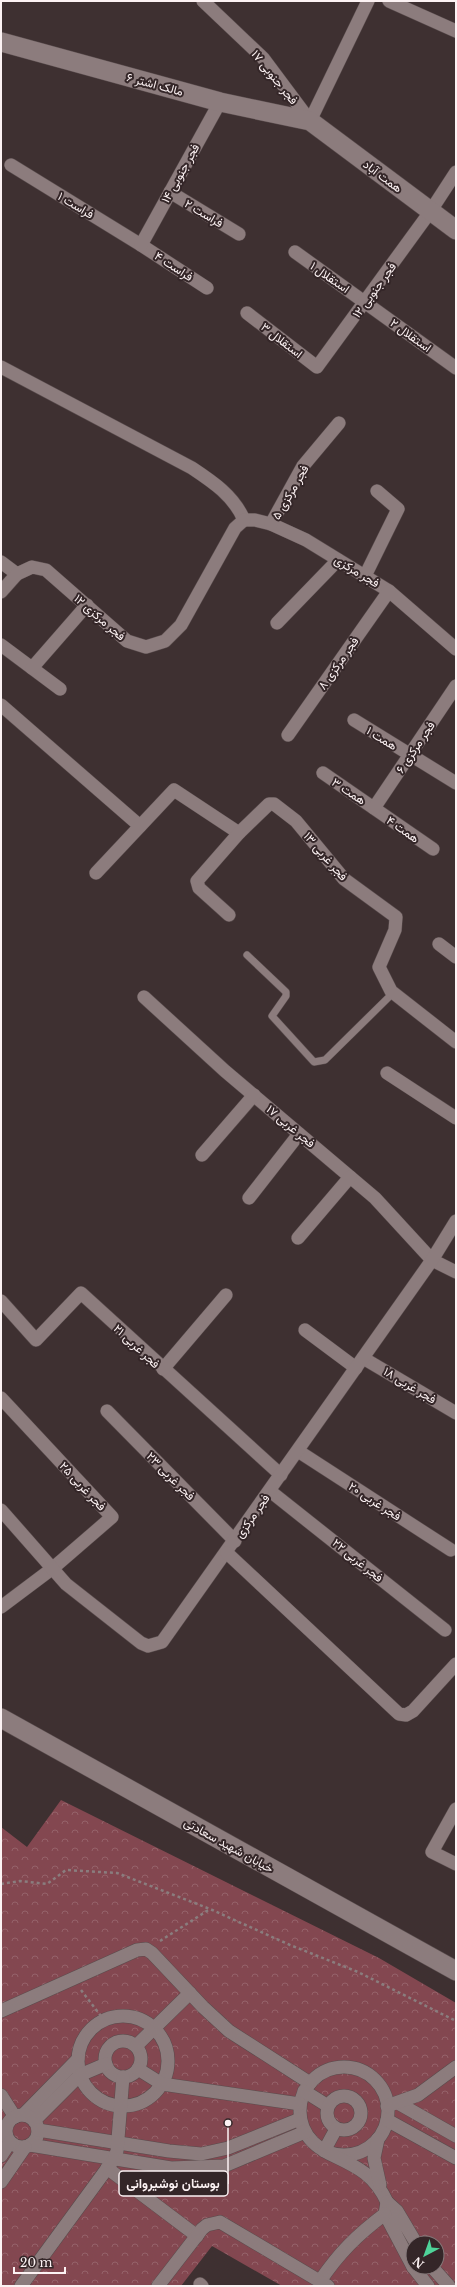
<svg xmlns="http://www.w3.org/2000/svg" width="457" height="2287" font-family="'Libre Baskerville',Vazirmatn,serif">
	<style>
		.forest { fill: url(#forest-crowns); fill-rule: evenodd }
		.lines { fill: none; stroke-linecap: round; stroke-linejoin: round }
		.lane-casing { stroke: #594c4d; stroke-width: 8 }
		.street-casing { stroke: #594c4d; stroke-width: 14 }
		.secondary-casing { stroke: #594c4d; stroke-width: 20 }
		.path { stroke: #8a7d7e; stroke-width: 2.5; stroke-dasharray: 3 3; stroke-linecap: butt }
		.lane { stroke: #8c7c7d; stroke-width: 7 }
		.street { stroke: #8c7c7d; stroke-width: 13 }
		.secondary { stroke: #8c7c7d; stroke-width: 19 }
		.labels { text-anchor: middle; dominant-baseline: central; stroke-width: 4; stroke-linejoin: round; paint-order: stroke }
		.street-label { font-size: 12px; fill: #fcf2f3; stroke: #342628 }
		.leader { fill: none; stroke: #fcf2f3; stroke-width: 1.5 }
		.callout-dot { fill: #fcf2f3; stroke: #342628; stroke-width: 1.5 }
		.callout { fill: #342628; stroke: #fcf2f3; stroke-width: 1.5 }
		.callout-label { font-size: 13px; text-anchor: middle; font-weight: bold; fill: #fcf2f3 }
	</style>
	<defs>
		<pattern id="forest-crowns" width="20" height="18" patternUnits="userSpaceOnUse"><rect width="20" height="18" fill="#834750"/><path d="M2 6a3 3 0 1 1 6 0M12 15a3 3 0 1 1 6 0" fill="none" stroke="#95626a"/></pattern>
	</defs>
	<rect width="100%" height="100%" fill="#3e3031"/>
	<path class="forest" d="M 61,1800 L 379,1958 L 456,2003 L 456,2286 L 282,2286 L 212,2246 L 181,2286 L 1,2286 L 1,1827 L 27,1847 ZM 413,2243 L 437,2243 L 437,2267 L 413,2267 Z"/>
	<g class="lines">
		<g class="lane-casing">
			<path id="lane" d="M 247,955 L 286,992 L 286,996 L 272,1016 L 314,1062 L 325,1060 L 393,993"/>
		</g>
		<g class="street-casing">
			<g id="street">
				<path d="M 203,1 L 263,58 L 310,121 L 368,1"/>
				<path d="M 389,1 L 456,31"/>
				<path d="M 11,165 L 141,245 L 207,288"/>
				<path d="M 170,192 L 239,234"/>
				<path d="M 141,245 L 220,102"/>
				<path d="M 295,252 L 456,368"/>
				<path d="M 247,313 L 317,367 L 430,212 L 456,172"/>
				<path d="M 1,367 L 192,468 C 213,482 234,496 244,520"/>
				<path d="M 244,520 L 255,520 L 271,524 L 306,540 L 389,591 L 456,649"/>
				<path d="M 271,524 L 303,466 L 339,423"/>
				<path d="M 1,562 L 17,574"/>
				<path d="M 365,576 L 398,509 L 377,491"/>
				<path d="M 1,592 L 17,574 L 32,567 L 46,570 L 127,641 L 146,647 L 165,641 L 181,625 L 235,528 L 244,520"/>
				<path d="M 277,623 L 338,560"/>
				<path d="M 1,645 L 60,689"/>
				<path d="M 32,668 L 87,605"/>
				<path d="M 1,705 L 140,826"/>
				<path d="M 354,720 L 456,783"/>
				<path d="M 288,735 L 389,591"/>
				<path d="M 323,773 L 433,849"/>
				<path d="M 374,808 L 456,686"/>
				<path d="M 96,873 L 174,790 L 239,833"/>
				<path d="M 229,915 L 199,888 L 197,881 L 239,833 L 269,804 L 274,804 L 296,821 L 344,879 L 396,917 L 395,930 L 379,967 L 391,991 L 456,1042"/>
				<path d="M 439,944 L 456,957"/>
				<path d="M 144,997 L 225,1071 L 375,1198 L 432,1260 L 456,1272"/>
				<path d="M 387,1073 L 456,1118"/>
				<path d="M 202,1155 L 254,1095"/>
				<path d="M 249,1198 L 299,1134"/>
				<path d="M 298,1238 L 350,1177"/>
				<path d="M 1,1301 L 36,1340 L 81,1293 L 281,1475"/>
				<path d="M 305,1330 L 356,1368"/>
				<path d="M 363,1358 L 456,1413"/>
				<path d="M 163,1369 L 226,1295"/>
				<path d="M 1,1398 L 112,1517 L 53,1568 L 1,1607"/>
				<path d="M 107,1411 L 235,1541"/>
				<path d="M 298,1451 L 451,1550"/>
				<path d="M 270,1491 L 445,1630"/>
				<path d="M 1,1510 L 66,1584 L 141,1643 L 148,1646 L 162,1642 L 432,1260 L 456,1221"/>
				<path d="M 227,1553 L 399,1714 L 406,1715 L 413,1711 L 456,1664"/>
				<path d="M 456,1809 L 432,1852 L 456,1864"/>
				<path d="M 1,2011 L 137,1950 L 146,1949 L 152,1953 L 203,2007 L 229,2031 L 310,2083"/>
				<circle cx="123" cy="2061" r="45"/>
				<circle cx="123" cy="2059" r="18"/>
				<path d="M 136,2046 L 190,1993"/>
				<circle cx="344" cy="2111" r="44"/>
				<path d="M 138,2069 L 162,2084 L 300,2104"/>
				<path d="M 304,2091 L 328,2106"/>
				<path d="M 1,2095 L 15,2117"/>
				<circle cx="344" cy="2113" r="17"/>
				<path d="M 398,2103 L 456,2136"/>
				<path d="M 387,2106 L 418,2095 L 456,2067"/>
				<path d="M 23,2115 L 78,2059"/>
				<circle cx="22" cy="2131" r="16"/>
				<path d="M 387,2120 L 456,2158"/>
				<path d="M 34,2121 L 80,2075 L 106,2064"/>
				<path d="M 336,2129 L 324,2151 C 352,2165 373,2171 387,2202"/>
				<path d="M 38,2130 L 169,2151 L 201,2154 L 228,2148 L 300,2119"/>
				<path d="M 378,2139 L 374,2158 L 380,2185"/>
				<path d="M 30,2145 L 171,2168 L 224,2166 L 305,2132"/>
				<path d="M 1,2156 L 10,2142"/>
				<path d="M 107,2168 L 197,2236"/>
				<path d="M 1,2182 L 25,2147"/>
				<path d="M 413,2267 L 385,2214 L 387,2202 L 397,2211 L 416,2243"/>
				<path d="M 413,2267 L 428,2286"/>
				<path d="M 432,2267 L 449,2286"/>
				<path d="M 320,2281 C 339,2253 357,2235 385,2214"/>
				<path d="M 200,2284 L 202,2286"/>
				<path d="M 21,2286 L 114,2159 L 117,2151 L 123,2077"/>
				<path d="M 158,2286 L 202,2229 L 207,2225 L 220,2222 L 328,2286"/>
			</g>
		</g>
		<g class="secondary-casing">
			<g id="secondary">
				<path d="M 1,42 L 220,102 L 310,121 L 456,230"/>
				<path d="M 1,1718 L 456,1971"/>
			</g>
		</g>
		<g class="path">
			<path d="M 1,1884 L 20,1881 L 47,1884 L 66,1870 L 117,1873 L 210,1909 L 290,1945 L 358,1972 L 456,2021"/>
			<path d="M 160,1941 L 210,1909"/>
			<path d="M 81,1990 L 104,2020"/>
		</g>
		<use href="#lane" class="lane"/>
		<use href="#street" class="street"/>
		<use href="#secondary" class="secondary"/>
	</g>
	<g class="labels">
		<g class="street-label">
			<text transform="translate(275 77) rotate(51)">فجر جنوبی ۱۷</text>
			<text transform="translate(155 84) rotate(15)">مالک اشتر ۶</text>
			<text transform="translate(180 173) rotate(-61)">فجر جنوبی ۱۴</text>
			<text transform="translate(383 176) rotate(37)">همت آباد</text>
			<text transform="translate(76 205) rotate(31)">فراست ۱</text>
			<text transform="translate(204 213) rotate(31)">فراست ۲</text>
			<text transform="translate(174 266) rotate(33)">فراست ۴</text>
			<text transform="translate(330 277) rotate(35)">استقلال ۱</text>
			<text transform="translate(374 290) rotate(-54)">فجر جنوبی ۱۲</text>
			<text transform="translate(411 335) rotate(36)">استقلال ۲</text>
			<text transform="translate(282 340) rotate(38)">استقلال ۳</text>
			<text transform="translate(290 492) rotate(-60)">فجر مرکزی ۵</text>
			<text transform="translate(357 571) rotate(31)">فجر مرکزی</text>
			<text transform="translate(100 617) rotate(41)">فجر مرکزی ۱۲</text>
			<text transform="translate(338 663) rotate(-55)">فجر مرکزی ۸</text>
			<text transform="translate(382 738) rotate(32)">همت ۱</text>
			<text transform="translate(415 747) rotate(-56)">فجر مرکزی ۶</text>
			<text transform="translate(349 791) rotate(34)">همت ۳</text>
			<text transform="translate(403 829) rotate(35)">همت ۴</text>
			<text transform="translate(326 856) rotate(49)">فجر غربی ۱۳</text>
			<text transform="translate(291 1126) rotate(40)">فجر غربی ۱۷</text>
			<text transform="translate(137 1346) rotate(43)">فجر غربی ۲۱</text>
			<text transform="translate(410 1385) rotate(31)">فجر غربی ۱۸</text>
			<text transform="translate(171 1476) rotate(45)">فجر غربی ۲۳</text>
			<text transform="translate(83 1486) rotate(47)">فجر غربی ۲۵</text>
			<text transform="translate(375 1501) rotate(33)">فجر غربی ۲۰</text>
			<text transform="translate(252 1516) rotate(-55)">فجر مرکزی</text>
			<text transform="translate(358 1560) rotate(39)">فجر غربی ۲۲</text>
			<text transform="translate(229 1845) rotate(29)">خیابان شهید سعادتی</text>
		</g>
	</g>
	<path class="leader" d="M228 2123L228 2184"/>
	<circle class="callout-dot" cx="228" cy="2123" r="4"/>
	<rect class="callout" x="119" y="2171" width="109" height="25" rx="4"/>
	<g class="callout-label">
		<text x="173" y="2188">بوستان نوشیروانی</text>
	</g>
	<rect width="457" height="2287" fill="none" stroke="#fcf2f3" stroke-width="4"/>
	<g transform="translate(425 2255) rotate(221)"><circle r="19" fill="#342628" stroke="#847879"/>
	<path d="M0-3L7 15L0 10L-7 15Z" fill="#4fd399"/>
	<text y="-6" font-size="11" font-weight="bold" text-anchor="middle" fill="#fcf2f3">N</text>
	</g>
	<path d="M14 2267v6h51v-6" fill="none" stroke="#fcf2f3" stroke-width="2"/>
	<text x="20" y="2267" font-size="12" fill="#fcf2f3" stroke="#342628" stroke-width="3" paint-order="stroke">20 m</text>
</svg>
